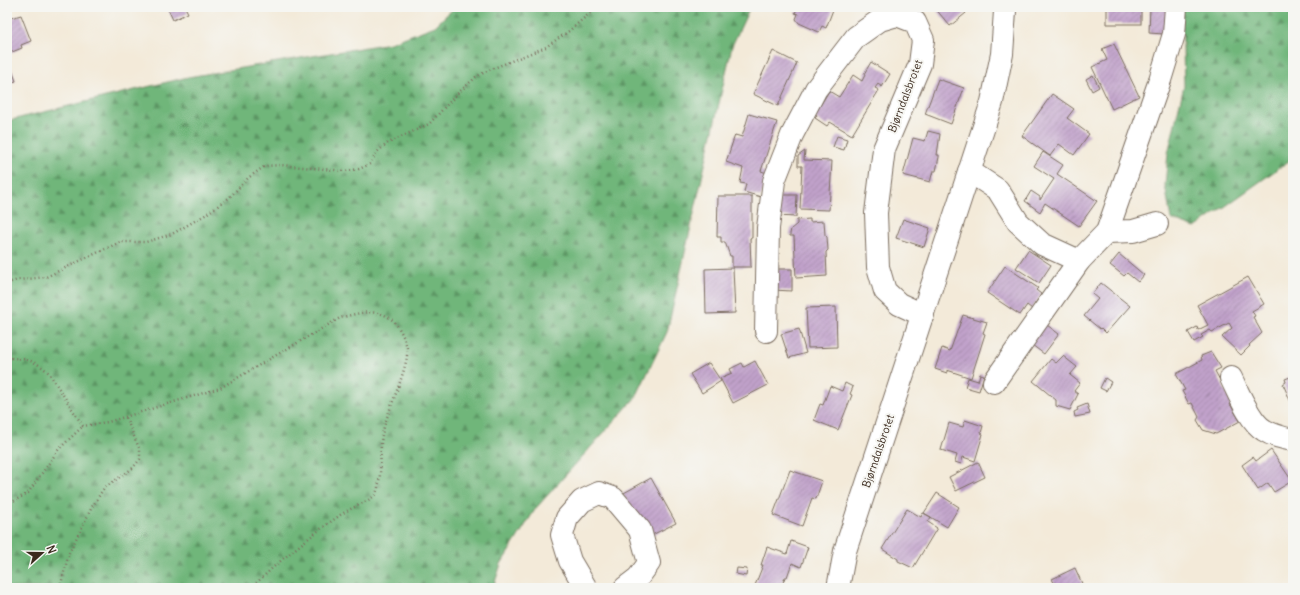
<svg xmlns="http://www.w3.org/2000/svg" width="1300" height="595" font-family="Delius,sans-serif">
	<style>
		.forest { fill: url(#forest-firs); stroke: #55704c }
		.building { fill: url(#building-hatch) }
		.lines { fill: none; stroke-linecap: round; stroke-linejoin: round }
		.minor-casing { stroke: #7b6d5f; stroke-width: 24 }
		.path { stroke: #7b6d5f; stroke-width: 2.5; stroke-dasharray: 1 3; stroke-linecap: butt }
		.minor { stroke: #fff; stroke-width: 22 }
		.labels { text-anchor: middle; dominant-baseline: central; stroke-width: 4; stroke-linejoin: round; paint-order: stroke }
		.street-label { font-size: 11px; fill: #3b2a1e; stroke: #f6f6f2 }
	</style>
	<defs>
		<pattern id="forest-firs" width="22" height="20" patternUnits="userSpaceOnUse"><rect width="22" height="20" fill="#6fb67a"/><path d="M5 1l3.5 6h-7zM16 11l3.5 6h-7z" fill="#5c9463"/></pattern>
		<pattern id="building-hatch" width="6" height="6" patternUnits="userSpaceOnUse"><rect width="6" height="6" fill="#c1a2cb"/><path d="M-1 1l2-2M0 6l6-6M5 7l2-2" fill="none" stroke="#9e84a4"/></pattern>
	</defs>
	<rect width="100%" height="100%" fill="#f6f6f2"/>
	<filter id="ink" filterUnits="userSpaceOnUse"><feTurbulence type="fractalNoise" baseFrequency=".025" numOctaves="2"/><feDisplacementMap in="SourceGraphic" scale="8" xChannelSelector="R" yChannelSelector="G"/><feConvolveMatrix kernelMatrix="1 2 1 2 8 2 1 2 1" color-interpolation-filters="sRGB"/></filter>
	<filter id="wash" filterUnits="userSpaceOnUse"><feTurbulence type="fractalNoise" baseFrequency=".012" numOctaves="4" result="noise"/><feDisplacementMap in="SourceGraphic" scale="16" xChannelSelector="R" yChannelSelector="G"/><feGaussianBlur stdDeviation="0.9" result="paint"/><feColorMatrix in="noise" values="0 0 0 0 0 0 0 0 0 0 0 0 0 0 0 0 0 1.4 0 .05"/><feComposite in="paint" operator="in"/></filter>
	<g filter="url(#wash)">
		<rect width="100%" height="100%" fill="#f3ead9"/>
		<g class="forest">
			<path d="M 455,7 L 750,7 L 732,46 L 667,332 L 636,397 L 536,508 L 501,564 L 493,588 L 7,588 L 7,121 L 188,77 L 390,43 L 435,26 Z"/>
			<path d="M 1182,7 L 1293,7 L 1293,158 L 1195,228 L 1171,219 L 1165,185 L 1168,153 L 1184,86 Z"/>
		</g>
		<g id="blocks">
			<g class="building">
				<path d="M 173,7 L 185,7 L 188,13 L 173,20 L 168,9 Z"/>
				<path d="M 798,7 L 834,7 L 826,28 L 822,26 L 819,32 L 799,23 L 796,19 L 798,14 L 795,13 Z"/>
				<path d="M 934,7 L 962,7 L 966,13 L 950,26 Z"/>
				<rect x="1107" y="7" width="34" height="17"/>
				<path d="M 1150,7 L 1170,7 L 1164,34 L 1149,33 Z"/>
				<path d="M 9,12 L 11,18 L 21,15 L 31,41 L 21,45 L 22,48 L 7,54 L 7,13 Z"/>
				<path d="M 1114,44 L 1139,96 L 1112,109 L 1092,67 L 1107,60 L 1102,49 Z"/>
				<path d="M 773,51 L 797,63 L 778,106 L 753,94 Z"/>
				<path d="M 871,62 L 890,74 L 882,87 L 878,84 L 875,88 L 879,90 L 852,135 L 830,122 L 827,126 L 815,118 L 817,115 L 815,114 L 829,91 L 839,97 L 853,75 L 862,81 L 865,75 L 864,74 Z"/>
				<path d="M 10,65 L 16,81 L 7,84 L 7,67 Z"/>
				<path d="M 1093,75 L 1099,87 L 1092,91 L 1086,79 Z"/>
				<path d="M 938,79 L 964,88 L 951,124 L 925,114 Z"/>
				<path d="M 1052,94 L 1074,109 L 1067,118 L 1089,134 L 1074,155 L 1059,144 L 1050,156 L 1022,136 Z"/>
				<path d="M 749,114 L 777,122 L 761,171 L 767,173 L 761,197 L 744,192 L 746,184 L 740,183 L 743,168 L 726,162 L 735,135 L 742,137 Z"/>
				<path d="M 928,131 L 940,134 L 937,155 L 939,155 L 939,157 L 936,171 L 933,171 L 930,182 L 903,175 L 913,138 L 925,141 Z"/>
				<path d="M 837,136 L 847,139 L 844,150 L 833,147 Z"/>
				<path d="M 805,151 L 804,160 L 832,161 L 829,210 L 800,209 L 802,166 L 798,166 L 798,156 Z"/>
				<path d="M 1043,152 L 1063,165 L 1057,174 L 1097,201 L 1079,226 L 1045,203 L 1040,212 L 1025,201 L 1031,191 L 1040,197 L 1040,200 L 1054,179 L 1034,166 Z"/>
				<path d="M 779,195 L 797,195 L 796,217 L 777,216 Z"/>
				<path d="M 718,196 L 752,196 L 752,238 L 750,238 L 751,267 L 732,267 L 732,256 L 730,256 L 725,242 L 721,242 L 721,237 L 717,237 Z"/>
				<path d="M 810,219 L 810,222 L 824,221 L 825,235 L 827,237 L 828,250 L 826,252 L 827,276 L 796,278 L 794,236 L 790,236 L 790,234 L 791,229 L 797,224 L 797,220 Z"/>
				<path d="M 903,219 L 930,228 L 924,247 L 896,238 Z"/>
				<path d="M 1028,250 L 1051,265 L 1039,283 L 1016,268 Z"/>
				<path d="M 1119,254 L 1144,275 L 1138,282 L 1127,273 L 1124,276 L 1110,265 Z"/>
				<path d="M 1005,266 L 1038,288 L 1036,290 L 1041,294 L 1032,309 L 1027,305 L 1020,315 L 987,293 Z"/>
				<path d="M 733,268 L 735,313 L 706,314 L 705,269 Z"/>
				<path d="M 774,269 L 792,269 L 792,291 L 773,290 Z"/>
				<path d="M 1248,277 L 1264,304 L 1252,311 L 1255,316 L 1253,317 L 1262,333 L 1249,345 L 1250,346 L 1241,355 L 1222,337 L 1232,328 L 1229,323 L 1212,332 L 1210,330 L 1201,335 L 1203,337 L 1194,342 L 1188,332 L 1197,327 L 1198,330 L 1208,325 L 1197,305 Z"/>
				<path d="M 1101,283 L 1130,306 L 1106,333 L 1101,328 L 1100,329 L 1084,316 L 1098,299 L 1092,294 Z"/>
				<path d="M 836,307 L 837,347 L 808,348 L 806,308 Z"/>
				<path d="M 963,315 L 987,322 L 983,333 L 985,334 L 971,378 L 947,370 L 947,373 L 935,369 L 942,348 L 950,351 Z"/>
				<path d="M 1043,322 L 1059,334 L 1044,354 L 1028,342 Z"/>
				<path d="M 799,329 L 806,353 L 789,358 L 781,334 Z"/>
				<path d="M 1211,352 L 1221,368 L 1215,371 L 1232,403 L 1230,404 L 1240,421 L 1216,434 L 1203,430 L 1197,420 L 1199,417 L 1192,403 L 1189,404 L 1182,391 L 1185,390 L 1176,374 L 1202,360 L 1201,356 Z"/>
				<path d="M 1063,356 L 1077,367 L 1070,375 L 1080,383 L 1074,391 L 1078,394 L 1070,410 L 1056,406 L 1056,400 L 1033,381 L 1051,359 L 1056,363 Z"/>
				<path d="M 755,361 L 768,385 L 733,403 L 720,378 L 732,373 L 730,369 L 742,363 L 744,367 Z"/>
				<path d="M 709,363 L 721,381 L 702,393 L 690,374 Z"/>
				<path d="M 980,374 L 984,375 L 979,391 L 965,387 L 968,378 L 978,381 Z"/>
				<path d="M 1293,376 L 1293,407 L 1283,384 L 1286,382 L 1285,379 Z"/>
				<path d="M 1105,378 L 1111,382 L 1106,391 L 1100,388 Z"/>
				<path d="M 845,383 L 853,387 L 850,394 L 852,395 L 838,430 L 814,420 L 820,404 L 823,405 L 830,386 L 842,391 Z"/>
				<path d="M 1087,404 L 1090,414 L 1075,417 L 1074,412 L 1078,410 L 1077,408 Z"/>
				<path d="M 965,420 L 983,426 L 981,433 L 983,434 L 975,461 L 963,457 L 961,464 L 955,462 L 957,455 L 941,450 L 949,423 L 963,427 Z"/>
				<path d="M 1271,450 L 1292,481 L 1274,492 L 1268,483 L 1258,490 L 1242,465 L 1253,457 L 1256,461 Z"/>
				<path d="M 978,462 L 985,477 L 956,491 L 949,477 Z"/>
				<path d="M 790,470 L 822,481 L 816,499 L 812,498 L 802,526 L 773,515 Z"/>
				<path d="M 651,478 L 676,523 L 648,537 L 622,494 Z"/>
				<path d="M 937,493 L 959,507 L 947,527 L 924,513 Z"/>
				<path d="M 907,509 L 921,517 L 923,513 L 931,517 L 928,522 L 937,528 L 913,568 L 898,561 L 898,559 L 882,549 Z"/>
				<path d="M 791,541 L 808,547 L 801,567 L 792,563 L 787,577 L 785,577 L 781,588 L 754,588 L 763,565 L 761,565 L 767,547 L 787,554 Z"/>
				<path d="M 737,568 L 747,569 L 746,576 L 736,574 Z"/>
				<path d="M 1075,568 L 1084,588 L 1057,588 L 1052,579 Z"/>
			</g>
		</g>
	</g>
	<g filter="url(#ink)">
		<use href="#blocks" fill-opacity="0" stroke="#7b6d5f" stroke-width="1"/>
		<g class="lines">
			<g class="minor-casing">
				<g id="minor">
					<path d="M 969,171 L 998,190 L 1018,222 L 1042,244 L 1079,261 L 1107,232 L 1160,80 L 1174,34 L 1176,7"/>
					<path d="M 1107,232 L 1133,231 L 1157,224"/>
					<path d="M 766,331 L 768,228 L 774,181 L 792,135 L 816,89 L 856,37 L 880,20 L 897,15 L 915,22 L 923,40 L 920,64 L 884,149 L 876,213 L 878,267 L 885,291 L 899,304 L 923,315"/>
					<path d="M 1231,378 C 1238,392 1250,422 1264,430 C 1273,436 1283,438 1293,440"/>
					<path d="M 994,382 L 1079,261"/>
					<path d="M 586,588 L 570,561 L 562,535 L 567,518 L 582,501 L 599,493 L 613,498 L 640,530 L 649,563 L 638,578 L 625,588"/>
					<path d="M 838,588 L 845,551 L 992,102 L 1002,54 L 1005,11 L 1004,7"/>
				</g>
			</g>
			<g class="path">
				<path d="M 7,283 L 18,280 L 46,277 L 120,242 L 146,242 L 172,234 L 205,215 L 229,198 L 248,178 L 265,166 L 281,165 L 345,171 L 359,169 L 370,164 L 377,152 L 388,143 L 429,124 L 458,93 L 476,77 L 489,70 L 546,47 L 569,31 L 590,13 L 595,7"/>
				<path d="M 7,358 C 25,358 35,360 49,373 L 83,426 L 108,422 L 220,388 L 340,318 C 357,313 382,306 396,324 C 401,331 405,339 407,348 C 410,366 386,413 382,435 C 379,450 383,482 375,495 C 372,500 346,510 339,516 C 317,531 297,547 277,564 C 268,572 259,581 250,588"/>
				<path d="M 7,505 L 28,493 L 59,449 L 83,426"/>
				<path d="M 60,588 L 69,553 L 92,507 L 104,488 L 133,468 L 140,459 L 140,450 L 125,416"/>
			</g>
			<use href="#minor" class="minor"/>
		</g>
	</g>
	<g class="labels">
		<g class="street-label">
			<text transform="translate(905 96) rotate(-69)">Bjørndalsbrotet</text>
			<text transform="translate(878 451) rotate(-71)">Bjørndalsbrotet</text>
		</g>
	</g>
	<rect width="1300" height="595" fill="none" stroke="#f6f6f2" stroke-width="24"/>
	<g transform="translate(42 553) rotate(69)" stroke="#f6f6f2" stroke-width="3" paint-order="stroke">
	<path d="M0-3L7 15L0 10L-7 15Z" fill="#3b2a1e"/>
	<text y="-6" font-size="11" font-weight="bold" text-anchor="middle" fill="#3b2a1e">N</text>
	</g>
</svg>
